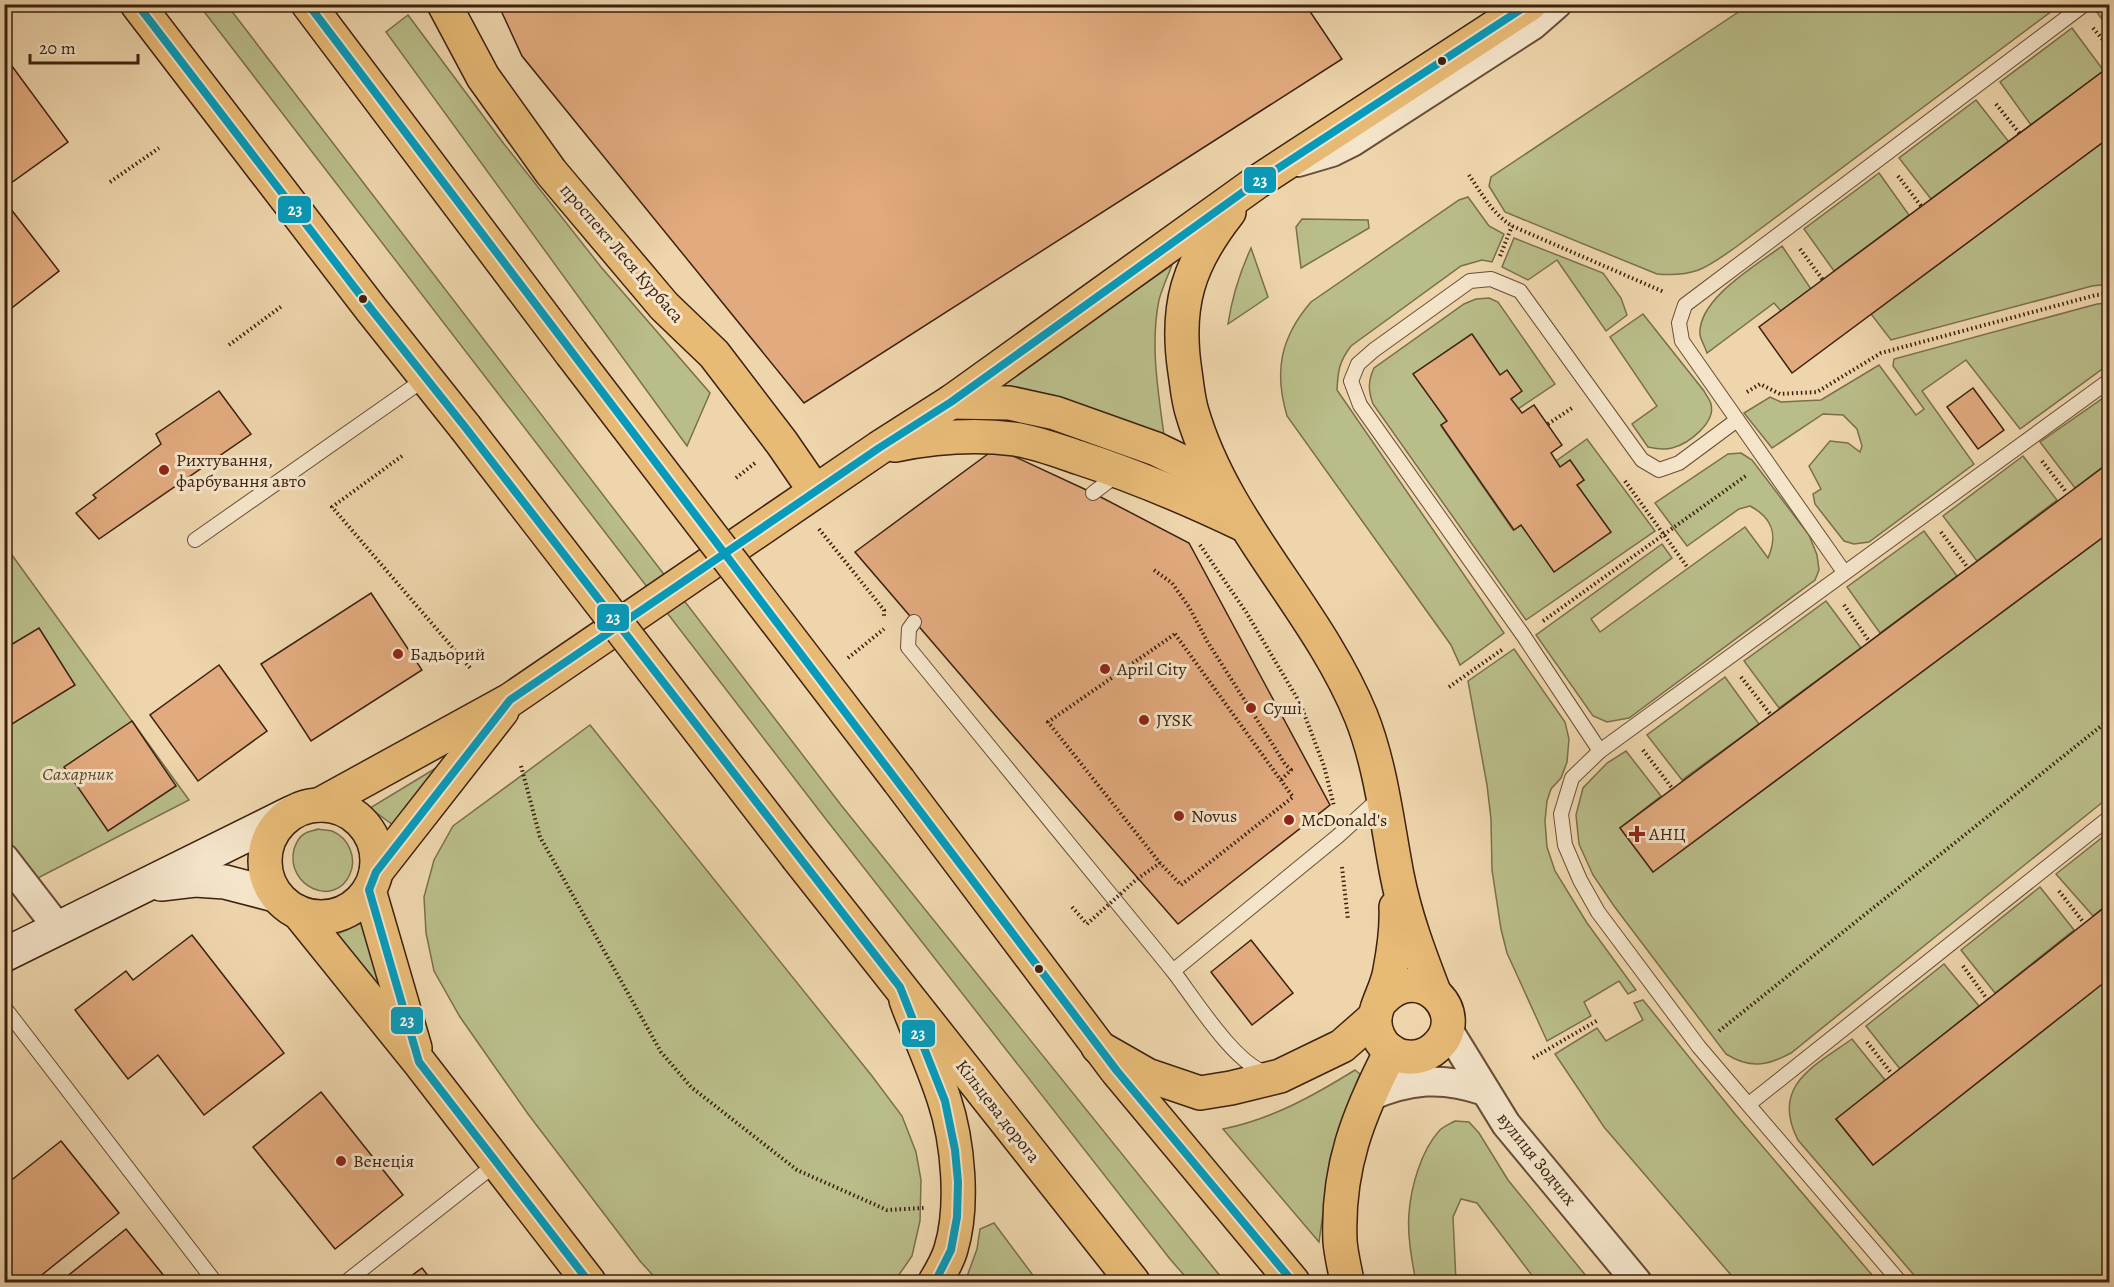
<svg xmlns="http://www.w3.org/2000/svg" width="2114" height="1287" font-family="Alegreya,serif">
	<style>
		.green { fill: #b9bd89; stroke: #7a6f4c; stroke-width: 1.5 }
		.building { fill: #e2ab7f; stroke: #3c210f; stroke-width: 1.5 }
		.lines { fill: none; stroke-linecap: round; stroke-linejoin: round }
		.service-casing { stroke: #684e36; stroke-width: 16 }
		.minor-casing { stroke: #684e36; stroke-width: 32 }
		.secondary-casing { stroke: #3c210f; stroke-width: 36 }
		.primary-casing { stroke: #3c210f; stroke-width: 36 }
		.trunk-casing { stroke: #3c210f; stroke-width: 36 }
		.path { stroke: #3c210f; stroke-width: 4; stroke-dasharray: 1.5 3; stroke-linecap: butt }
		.service { stroke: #f4e4c9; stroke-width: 14 }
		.minor { stroke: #f4e4c9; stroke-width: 28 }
		.secondary { stroke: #f4e4c9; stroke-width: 33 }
		.primary { stroke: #e7ba76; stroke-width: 33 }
		.trunk { stroke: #e7ba76; stroke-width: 33 }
		.trunk-bridge-casing { stroke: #3c210f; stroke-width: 36; stroke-linecap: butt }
		.path-bridge { stroke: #3c210f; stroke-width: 4; stroke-dasharray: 1.5 3; stroke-linecap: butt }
		.trunk-bridge { stroke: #e7ba76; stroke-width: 33 }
		.bus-1-casing { stroke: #f4e4c9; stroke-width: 12 }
		.bus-1 { stroke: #069bbb; stroke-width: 8 }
		.bus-dot { fill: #3c210f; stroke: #f4e4c9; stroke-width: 2 }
		.poi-dot { fill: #8f2418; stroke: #f4e4c9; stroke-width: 2 }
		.labels { text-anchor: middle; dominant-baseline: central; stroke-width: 6; stroke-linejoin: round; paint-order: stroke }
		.street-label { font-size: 18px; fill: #3c210f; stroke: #f4e4c9 }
		.poi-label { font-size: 18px; fill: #3c210f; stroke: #f4e4c9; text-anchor: start }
		.park-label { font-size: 18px; font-style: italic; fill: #5b482e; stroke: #f4e4c9 }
		.line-badge { stroke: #f4e4c9; stroke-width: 2 }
		.badge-label { font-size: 16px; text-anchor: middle; font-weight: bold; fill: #fff }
	</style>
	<rect width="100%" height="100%" fill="#eed5ac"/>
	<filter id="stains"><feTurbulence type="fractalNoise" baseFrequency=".00333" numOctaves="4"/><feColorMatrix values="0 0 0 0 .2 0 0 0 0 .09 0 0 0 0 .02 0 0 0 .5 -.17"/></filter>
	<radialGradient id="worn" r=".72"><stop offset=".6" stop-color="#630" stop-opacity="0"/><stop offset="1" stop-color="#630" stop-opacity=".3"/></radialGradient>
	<g class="green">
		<path d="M 199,5 L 227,5 L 841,805 L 1225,1282 L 1190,1282 L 1170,1259 L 825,818 Z"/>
		<path d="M 1749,5 L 2060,5 L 1736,247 C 1706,268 1696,277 1657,274 L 1505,212 L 1489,186 L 1491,177 Z"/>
		<path d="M 2104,5 L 2109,5 L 2109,29 L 2096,11 Z"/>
		<path d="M 408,15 L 504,144 L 601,267 L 710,393 L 687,446 L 386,32 Z"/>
		<path d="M 2072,28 L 2104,71 L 2031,125 L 2000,82 Z"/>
		<path d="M 1976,100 L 2009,142 L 1931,199 L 1899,158 Z"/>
		<path d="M 2109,137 L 2109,284 L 2092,286 L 1891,340 L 1871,314 Z"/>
		<path d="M 1879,173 L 1909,215 L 1834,271 L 1804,229 Z"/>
		<path d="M 1468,197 L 1489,226 L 1504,234 L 1492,262 L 1482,260 L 1461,266 L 1351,346 C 1339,362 1338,370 1337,390 L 1504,633 L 1460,665 L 1451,645 L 1287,416 C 1274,372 1280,338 1311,302 L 1459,200 Z"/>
		<path d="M 1302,219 L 1368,220 L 1369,228 L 1301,268 L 1296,227 Z"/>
		<path d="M 1514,238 L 1603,273 L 1621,298 L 1627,315 L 1606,331 L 1557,260 L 1528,280 L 1502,267 Z"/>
		<path d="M 1782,246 L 1811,289 L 1781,311 L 1774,303 L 1707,353 C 1705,347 1701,340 1700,335 C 1697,299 1757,265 1782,246 Z"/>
		<path d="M 1251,248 L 1268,297 L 1228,324 C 1232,297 1240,272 1251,248 Z"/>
		<path d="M 1172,265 C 1168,276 1162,288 1159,300 C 1150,344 1158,391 1164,435 L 997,388 Z"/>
		<path d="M 1489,298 L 1498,302 L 1555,384 L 1518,409 L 1511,399 L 1521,391 L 1500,375 L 1471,334 L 1414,374 L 1447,421 L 1441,426 L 1513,530 L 1521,525 L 1610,531 L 1577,485 L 1584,480 L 1570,460 L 1560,467 L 1556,461 L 1587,439 L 1655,531 L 1526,620 L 1373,404 C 1368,390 1368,381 1374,368 L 1464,304 L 1476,299 Z"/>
		<path d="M 2109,303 L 2109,364 L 2020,429 L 1966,360 L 1922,391 L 1974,464 L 1869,542 L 1854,544 L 1844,541 L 1815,504 L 1813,494 L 1821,489 L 1809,466 L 1830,441 L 1848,443 L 1860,452 L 1862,446 L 1857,429 L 1843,415 L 1823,414 L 1772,448 L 1744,413 L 1770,397 L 1781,402 L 1821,400 L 1879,365 L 1916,415 L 1924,409 L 1893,366 L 1894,359 L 2097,304 Z"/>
		<path d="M 1643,314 L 1704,391 C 1706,395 1710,400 1711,404 C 1716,423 1688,444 1672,448 C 1664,450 1657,449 1648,447 L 1632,424 L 1657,406 L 1610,337 Z"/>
		<path d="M 2109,394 L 2109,462 L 2075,488 L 2040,442 Z"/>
		<path d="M 1741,453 L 1752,460 L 1809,535 L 1817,555 L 1819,570 L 1815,580 L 1629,718 L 1607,722 L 1593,716 L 1536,635 L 1662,544 L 1672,558 L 1591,619 L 1600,632 L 1745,527 L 1768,558 C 1778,535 1773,518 1750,506 L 1739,509 L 1687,546 L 1655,503 L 1728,454 Z"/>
		<path d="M 2023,456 L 2057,500 L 1977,561 L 1943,516 Z"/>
		<path d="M 1924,531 L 1957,576 L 1880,633 L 1847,587 Z"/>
		<path d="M 2109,532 L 2109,797 L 1791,1053 C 1767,1066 1750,1069 1726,1054 L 1614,906 L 1593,875 L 1579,844 L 1576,815 L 1583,788 L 1607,763 L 1626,751 L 1661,796 L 1620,828 L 1653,872 Z"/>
		<path d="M 4,544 L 189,800 L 5,895 L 4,895 Z"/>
		<path d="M 1826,601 L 1861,648 L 1779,708 L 1744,661 Z"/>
		<path d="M 1514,649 L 1565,722 L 1569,739 L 1567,762 L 1561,778 L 1551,789 L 1547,801 L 1545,821 L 1547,847 L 1555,871 L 1587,923 L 1636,990 L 1628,994 L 1619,981 L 1584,1002 L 1591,1016 L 1547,1041 L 1507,953 L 1501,929 L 1492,870 L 1491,819 L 1487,785 L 1468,681 Z"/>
		<path d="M 1725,677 L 1759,724 L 1682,780 L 1647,735 Z"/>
		<path d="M 590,725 L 872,1076 L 902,1116 L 916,1152 L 921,1180 L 920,1221 L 912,1256 L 894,1282 L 659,1282 L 640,1261 L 528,1114 L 460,1017 L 434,971 L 426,933 L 424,897 L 434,860 L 453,826 Z"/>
		<path d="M 436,768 L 397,828 L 370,808 Z"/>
		<path d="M 318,829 C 322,830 328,830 332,831 C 349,838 357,858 350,874 C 335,909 285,886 294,849 C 296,843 299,837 304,834 C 308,831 314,831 318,829 Z"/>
		<path d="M 2109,832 L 2109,903 L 2093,916 L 2056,874 Z"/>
		<path d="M 2040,887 L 2074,930 L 1995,993 L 1961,950 Z"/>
		<path d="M 370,919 L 384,993 L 335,935 Z"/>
		<path d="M 1944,964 L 1979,1006 L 1900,1069 L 1866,1026 Z"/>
		<path d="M 2109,978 L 2109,1282 L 1920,1282 L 1798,1140 C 1770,1086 1814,1066 1852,1039 L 1885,1080 L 1836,1119 L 1873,1165 Z"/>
		<path d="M 1643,1000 L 1735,1114 L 1878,1282 L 1737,1282 L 1604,1127 L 1555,1054 L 1597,1028 L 1606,1041 L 1643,1020 L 1634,1003 Z"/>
		<path d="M 1355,1070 L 1360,1074 L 1331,1155 L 1319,1242 L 1223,1129 C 1272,1119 1313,1096 1355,1070 Z"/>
		<path d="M 1455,1121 L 1469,1122 L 1479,1133 L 1508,1180 L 1591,1282 L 1537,1282 L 1477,1203 L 1461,1199 L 1453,1217 L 1456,1282 L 1416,1282 C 1412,1261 1407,1235 1409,1213 C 1411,1187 1421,1151 1439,1131 C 1443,1126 1450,1124 1455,1121 Z"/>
		<path d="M 994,1223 L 1038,1282 L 965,1282 L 977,1249 L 980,1229 Z"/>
	</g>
	<g class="building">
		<path d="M 498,4 L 1305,4 L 1342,59 L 804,403 L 522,56 Z"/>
		<path d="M 6,58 L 68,142 L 4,188 L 4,60 Z"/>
		<path d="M 2110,66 L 2110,137 L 1792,373 L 1759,327 Z"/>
		<path d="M 10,208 L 59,271 L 4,314 L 4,213 Z"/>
		<path d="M 1472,334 L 1500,375 L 1507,370 L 1522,391 L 1511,399 L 1522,413 L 1534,405 L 1562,445 L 1551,453 L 1560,467 L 1570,460 L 1584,480 L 1577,485 L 1611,532 L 1554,572 L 1521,525 L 1514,530 L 1441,425 L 1447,421 L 1413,374 Z"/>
		<path d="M 1973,388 L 2004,430 L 1978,449 L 1947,407 Z"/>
		<path d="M 219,391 L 251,434 L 99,539 L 76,513 L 96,498 L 93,495 L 161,444 L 156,434 Z"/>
		<path d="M 996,448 L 1093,493 L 1189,543 L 1330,805 L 1178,924 L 995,715 L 855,552 Z"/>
		<path d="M 2110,462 L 2110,532 L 1653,872 L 1620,828 Z"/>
		<path d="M 371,593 L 422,670 L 311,741 L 261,664 Z"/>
		<path d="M 39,628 L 75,685 L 4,729 L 4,649 Z"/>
		<path d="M 219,665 L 267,731 L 198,781 L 150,715 Z"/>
		<path d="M 132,721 L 176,786 L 108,831 L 64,767 Z"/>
		<path d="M 2110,903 L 2110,978 L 1873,1165 L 1836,1119 Z"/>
		<path d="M 192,935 L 284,1053 L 204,1115 L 158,1055 L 128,1079 L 75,1010 L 126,971 L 133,980 Z"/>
		<path d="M 1251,940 L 1293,993 L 1252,1025 L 1211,972 Z"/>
		<path d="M 321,1092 L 403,1195 L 335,1249 L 253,1147 Z"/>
		<path d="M 61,1141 L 119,1213 L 33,1282 L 15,1282 L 4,1270 L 4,1186 Z"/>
		<path d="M 126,1229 L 169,1282 L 60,1282 Z"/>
		<path d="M 422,1268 L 433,1282 L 403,1282 Z"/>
	</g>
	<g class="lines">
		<g class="service-casing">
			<g id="service">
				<path d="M 1737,420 L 1679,463 L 1659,470 L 1642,460 L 1520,291 L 1491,279 L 1470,281 L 1374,350 L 1358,364 L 1351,381 L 1360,405 L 1523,635 L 1600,751 L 1572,778 L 1561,814 L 1565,845 L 1580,880 L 1598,912 L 1699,1047 L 1900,1282"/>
				<path d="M 1093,493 L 1118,474"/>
				<path d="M 195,540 L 426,378"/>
				<path d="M 1844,572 L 1682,341 L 1679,323 L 1685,305 L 2085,4"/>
				<path d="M 914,622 L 909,629 L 908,647 L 1173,971 L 1338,836 L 1382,796"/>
				<path d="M 1600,751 L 2110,380"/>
				<path d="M 1173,971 C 1194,998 1235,1065 1267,1073"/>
				<path d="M 4,1007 L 215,1282"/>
				<path d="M 1749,1104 L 2110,817"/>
				<path d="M 346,1282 L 497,1163"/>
			</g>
		</g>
		<g class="minor-casing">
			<g id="minor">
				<path d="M 1298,162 L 1332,152 L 1352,142 L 1533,25 L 1557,4"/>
				<path d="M 4,858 L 58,928"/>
				<path d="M 1447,1028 L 1506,1124 L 1637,1282"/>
				<path d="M 1368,1097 C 1409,1079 1442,1076 1485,1091"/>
			</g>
		</g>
		<g class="secondary-casing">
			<g id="secondary">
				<path d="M 161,884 L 195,880 L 225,882 L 275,895"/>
				<path d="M 4,955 L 291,813"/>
			</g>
		</g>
		<g class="primary-casing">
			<g id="primary">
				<path d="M 444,4 L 483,77 L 551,172 L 664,306 L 714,354 L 782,443 L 815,491"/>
				<path d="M 1229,212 C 1188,264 1175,306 1185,372 C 1187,385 1188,399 1192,412 C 1225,525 1317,608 1361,716 C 1381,766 1387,823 1397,875 C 1405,916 1419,953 1434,992"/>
				<path d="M 951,402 L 1009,403 L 1055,413 L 1156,449 L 1195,468 L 1223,488"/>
				<path d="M 895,445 C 935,437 974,434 1014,439 C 1036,442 1059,451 1080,458 C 1138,477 1192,500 1246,526"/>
				<path d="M 319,805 L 510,700 L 879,448 L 951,402 L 1257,182 L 1530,4"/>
				<circle cx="321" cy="861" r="56"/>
				<path d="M 376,872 L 502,711"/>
				<path d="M 369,890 L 415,1048"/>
				<path d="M 298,912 L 419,1062 L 589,1282"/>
				<path d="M 906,1000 C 918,1033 933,1065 944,1099 C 958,1141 964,1206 951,1249 C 948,1260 941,1272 935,1282"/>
				<path d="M 1382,1000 C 1421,958 1473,1016 1435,1048 C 1426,1056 1413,1059 1401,1056 C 1381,1050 1370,1028 1377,1009 C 1381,996 1388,984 1390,970 C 1394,949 1397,928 1396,907"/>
				<path d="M 1098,1047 L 1147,1075 L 1200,1093 L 1231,1088 L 1280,1076 L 1342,1046 L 1375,1017"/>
				<path d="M 1347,1282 C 1345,1269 1341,1255 1340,1241 C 1337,1168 1358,1115 1391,1051"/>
			</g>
		</g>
		<g class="trunk-casing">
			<g id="trunk">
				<path d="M 137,4 L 371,309 L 465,427"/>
				<path d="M 308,4 L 571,353"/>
				<path d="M 899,781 L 1117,1071 L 1293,1282"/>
				<path d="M 798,858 L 1133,1282"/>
			</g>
		</g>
		<g class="path">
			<path d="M 2093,28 L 2110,48"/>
			<path d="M 1996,104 L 2020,134"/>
			<path d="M 1469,175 C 1481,193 1493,214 1512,226 L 1664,292"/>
			<path d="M 1898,176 L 1921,206"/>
			<path d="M 110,182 L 159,148"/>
			<path d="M 1800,249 L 1823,280"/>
			<path d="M 1500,256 L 1512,226"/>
			<path d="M 229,345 L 282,306"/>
			<path d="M 1747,392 L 1760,384 L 1780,394 L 1817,392 L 1881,353 L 2096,295 L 2110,294"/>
			<path d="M 1548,424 L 1572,408"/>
			<path d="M 402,456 L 332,507 L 471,669"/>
			<path d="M 2042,461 L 2067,493"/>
			<path d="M 736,478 L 755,463"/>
			<path d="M 1625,481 L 1688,568"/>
			<path d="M 819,529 L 884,610 L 884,618"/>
			<path d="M 1941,532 L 1968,568"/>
			<path d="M 1200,545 L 1246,612 L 1300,703 L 1324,766 L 1334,806"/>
			<path d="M 1154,570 L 1172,583 L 1189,607 L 1207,641 L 1285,764 L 1291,770 L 1280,781"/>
			<path d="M 1844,605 L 1869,641"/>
			<path d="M 1543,621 L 1747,475"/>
			<path d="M 1175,634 L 1293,797 L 1181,885 L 1160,863 L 1048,722 Z"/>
			<path d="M 848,658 L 884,629"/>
			<path d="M 1741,677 L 1771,715"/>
			<path d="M 1449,687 L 1503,649"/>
			<path d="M 1643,750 L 1672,788"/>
			<path d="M 521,766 L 540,837 L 661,1052 L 691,1087 L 797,1170 L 887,1210 L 924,1208"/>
			<path d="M 1342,867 L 1348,920"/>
			<path d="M 1137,879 L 1160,863"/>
			<path d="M 2059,891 L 2084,923"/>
			<path d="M 1072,907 L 1087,924"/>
			<path d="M 1963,966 L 1987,999"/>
			<path d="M 1719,1031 L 2110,719"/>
			<path d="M 1867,1042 L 1892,1074"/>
			<path d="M 1533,1058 L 1598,1020"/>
		</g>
		<use href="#service" class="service"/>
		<use href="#minor" class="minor"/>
		<use href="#secondary" class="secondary"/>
		<use href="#primary" class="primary"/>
		<use href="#trunk" class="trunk"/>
		<g class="trunk-bridge-casing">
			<g id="trunk-bridge">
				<path d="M 571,353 L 899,781"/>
				<path d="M 465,427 L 798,858"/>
			</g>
		</g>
		<path class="path-bridge" d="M 1087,924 L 1137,879"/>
		<use href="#trunk-bridge" class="trunk-bridge"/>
		<g class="bus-1-casing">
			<g id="bus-1">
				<path d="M 137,4 L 371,309 L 465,427 L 900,987 L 945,1101 L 955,1150 L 958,1182 L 957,1217 L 951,1250 L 935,1282"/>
				<path d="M 308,4 L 1117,1071 L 1293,1282"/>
				<path d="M 589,1282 L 419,1062 L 369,890 L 376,872 L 510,700 L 879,448 L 951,402 L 1257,182 L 1529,4"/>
			</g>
		</g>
		<use href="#bus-1" class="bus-1"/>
	</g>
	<g class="bus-dot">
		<circle cx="1442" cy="61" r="5"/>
		<circle cx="363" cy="299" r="5"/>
		<circle cx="1039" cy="969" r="5"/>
	</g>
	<g class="poi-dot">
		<circle cx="164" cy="470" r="6"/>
		<circle cx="398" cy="654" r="6"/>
		<circle cx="1105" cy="669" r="6"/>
		<circle cx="1251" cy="708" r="6"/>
		<circle cx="1144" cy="720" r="6"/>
		<circle cx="1179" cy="816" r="6"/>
		<circle cx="1289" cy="820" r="6"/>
		<path d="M1634 825h6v6h6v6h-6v6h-6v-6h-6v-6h6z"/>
		<circle cx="341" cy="1161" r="6"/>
	</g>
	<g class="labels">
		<g class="street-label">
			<text transform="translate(622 253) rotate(49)">проспект Леся Курбаса</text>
			<text transform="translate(998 1111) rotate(52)">Кільцева дорога</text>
			<text transform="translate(1537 1159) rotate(51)">вулиця Зодчих</text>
		</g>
		<g class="poi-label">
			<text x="176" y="460">Рихтування,<tspan x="176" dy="21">фарбування авто</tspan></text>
			<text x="410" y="654">Бадьорий</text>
			<text x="1117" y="669">April City</text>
			<text x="1263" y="708">Суші</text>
			<text x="1156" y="720">JYSK</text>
			<text x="1191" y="816">Novus</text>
			<text x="1301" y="820">McDonald's</text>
			<text x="1649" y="834">АНЦ</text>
			<text x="353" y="1161">Венеція</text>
		</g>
		<g class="park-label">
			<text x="78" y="774">Сахарник</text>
		</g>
	</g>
	<g class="line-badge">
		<rect x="1243" y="166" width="34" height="28" rx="6" fill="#069bbb"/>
		<rect x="277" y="195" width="35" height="29" rx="6" fill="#069bbb"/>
		<rect x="596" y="603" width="34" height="29" rx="6" fill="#069bbb"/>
		<rect x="390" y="1006" width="34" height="29" rx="6" fill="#069bbb"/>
		<rect x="901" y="1019" width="35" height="29" rx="6" fill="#069bbb"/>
	</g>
	<g class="badge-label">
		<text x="1260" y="186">23</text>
		<text x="295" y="215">23</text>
		<text x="613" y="623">23</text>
		<text x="407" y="1026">23</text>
		<text x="918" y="1039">23</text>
	</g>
	<rect width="2114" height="1287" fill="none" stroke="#eed5ac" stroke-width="24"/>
	<rect x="6" y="6" width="2102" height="1275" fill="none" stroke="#3c210f" stroke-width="3"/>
	<rect x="12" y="12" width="2090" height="1263" fill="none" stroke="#3c210f" stroke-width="1.5"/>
	<path d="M30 54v9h108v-9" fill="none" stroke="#3c210f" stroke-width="3"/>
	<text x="39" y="54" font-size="18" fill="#3c210f" stroke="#f4e4c9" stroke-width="4.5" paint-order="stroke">20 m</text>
	<rect width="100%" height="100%" filter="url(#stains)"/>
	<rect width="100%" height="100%" fill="url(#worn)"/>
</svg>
